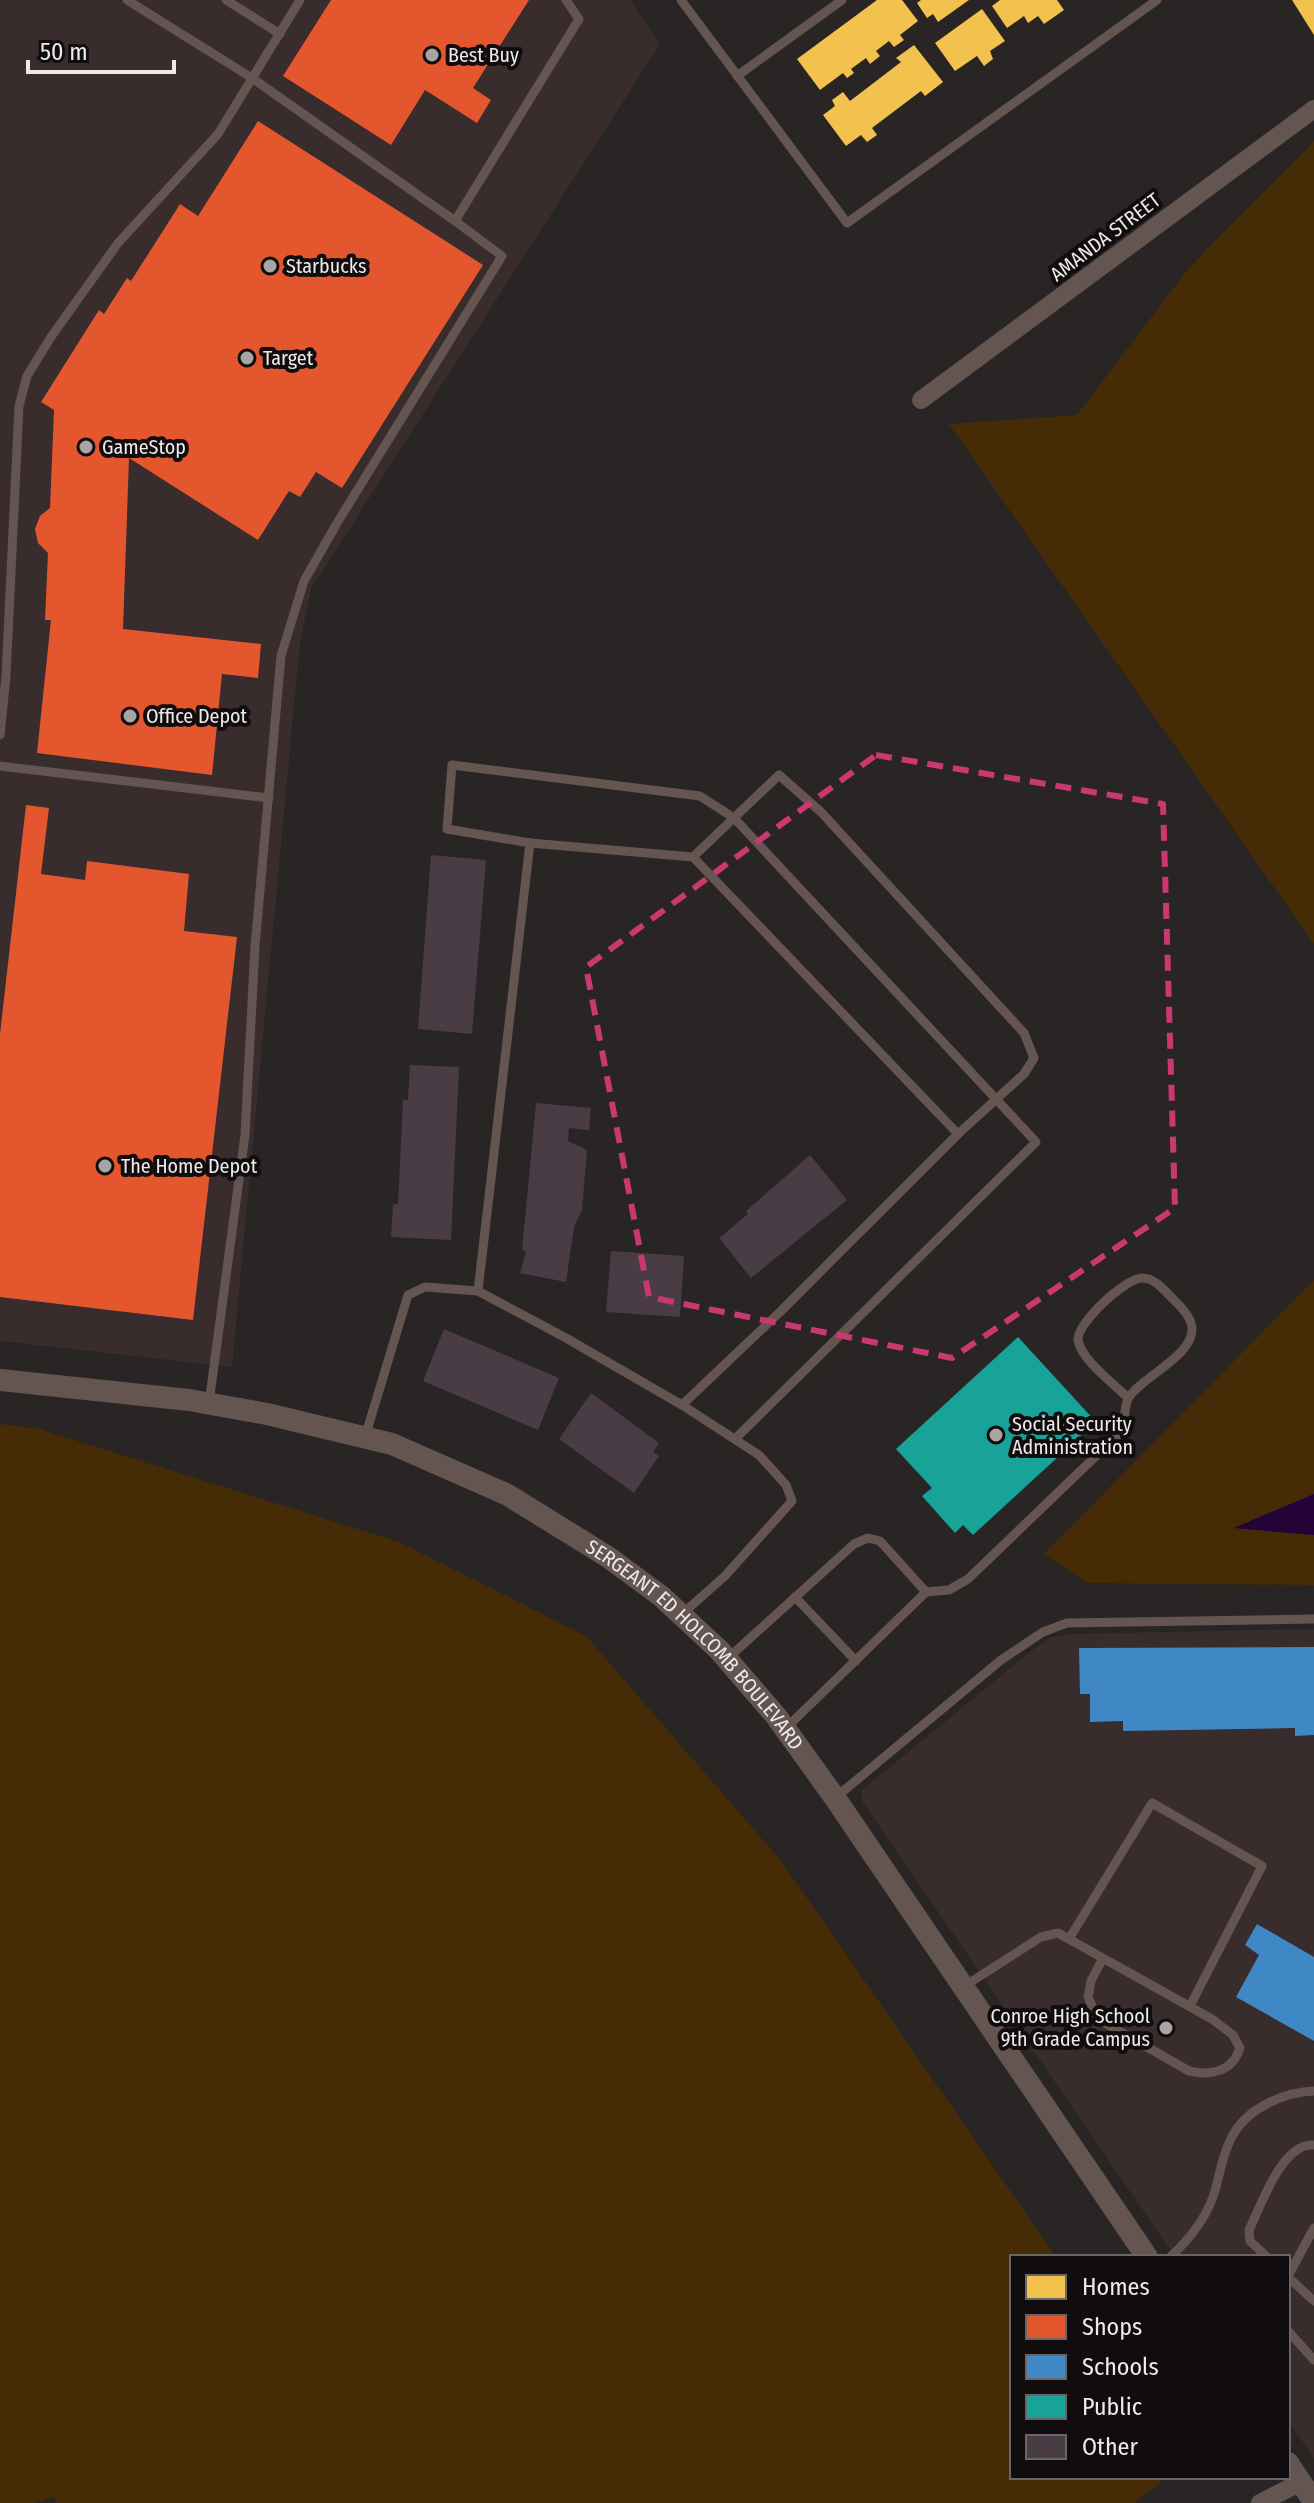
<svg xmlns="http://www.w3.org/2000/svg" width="1314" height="2503" font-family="'Fira Sans Condensed',sans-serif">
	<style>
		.built { fill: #382c2d }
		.green { fill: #462c06 }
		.water { fill: #240338 }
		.homes { fill: #f2c14e }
		.shops { fill: #e4572e }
		.schools { fill: #3f88c5 }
		.public { fill: #17a398 }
		.building { fill: #493c44 }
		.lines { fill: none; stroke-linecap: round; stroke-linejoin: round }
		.service { stroke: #655550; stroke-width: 9 }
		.minor { stroke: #655550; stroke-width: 18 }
		.tertiary { stroke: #655550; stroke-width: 22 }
		.marked { fill: none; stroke: #c93870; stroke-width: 6; stroke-dasharray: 16 10; stroke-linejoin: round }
		.poi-dot { fill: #aaa5a5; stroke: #110d0e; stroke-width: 3 }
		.labels { text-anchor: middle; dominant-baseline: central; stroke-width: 8; stroke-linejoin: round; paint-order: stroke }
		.poi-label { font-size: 20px; fill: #efeaea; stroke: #110d0e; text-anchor: start }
		.street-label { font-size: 20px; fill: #efeaea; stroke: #110d0e }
	</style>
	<rect width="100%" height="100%" fill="#292525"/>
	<g class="built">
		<path d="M 0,0 L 630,0 L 660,44 L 311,589 L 300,642 L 232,1367 L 0,1341 Z"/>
		<path d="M 1314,1629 L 1314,2458 L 1288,2421 L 1288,2257 L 1175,2257 L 862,1801 L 862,1790 L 1031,1651 L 1050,1638 L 1069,1634 Z"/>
	</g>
	<g class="green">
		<path d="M 1314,141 L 1314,944 L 949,424 L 1077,415 L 1188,269 Z"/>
		<path d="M 1314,1280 L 1314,1494 L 1235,1528 L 1314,1535 L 1314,1585 L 1087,1583 L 1044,1554 Z"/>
		<path d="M 0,1424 L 39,1429 L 399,1542 L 586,1636 L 782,1862 L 1056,2257 L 1012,2257 L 1012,2477 L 1167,2477 L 1134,2503 L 58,2503 L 53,2497 L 35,2503 L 0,2503 Z"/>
	</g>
	<path class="water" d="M 1314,1494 L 1314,1535 L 1234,1528 Z"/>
	<g class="homes">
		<path d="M 877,0 L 902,0 L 918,21 L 900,35 L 904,40 L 894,47 L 889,41 L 876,51 L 880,56 L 870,64 L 866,58 L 851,69 L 854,73 L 847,78 L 843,73 L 820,90 L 797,59 Z"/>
		<path d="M 921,0 L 969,0 L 938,22 L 933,14 L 927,18 L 917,3 Z"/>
		<path d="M 1000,0 L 1057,0 L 1064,10 L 1044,24 L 1038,16 L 1028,23 L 1024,16 L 1007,28 L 992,6 Z"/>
		<path d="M 1292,0 L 1314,0 L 1314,35 Z"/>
		<path d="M 982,9 L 1005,41 L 990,51 L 993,59 L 984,66 L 977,56 L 955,71 L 935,43 Z"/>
		<path d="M 914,45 L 943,82 L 925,96 L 921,91 L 872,128 L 877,135 L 867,142 L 861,135 L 846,146 L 823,115 L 835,106 L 832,100 L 843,92 L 850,101 L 901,62 L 896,58 Z"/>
	</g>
	<g class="shops">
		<path d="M 331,0 L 529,0 L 473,88 L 491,100 L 477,123 L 425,90 L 391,145 L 283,76 Z"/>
		<path d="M 258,121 L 483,265 L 342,488 L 316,472 L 300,497 L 289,491 L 258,540 L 129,458 L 123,629 L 261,644 L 258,678 L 222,674 L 212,775 L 37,753 L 51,620 L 45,620 L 48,553 L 38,543 L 35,529 L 40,516 L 50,508 L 54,410 L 41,402 L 99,310 L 104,314 L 127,278 L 131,281 L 180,204 L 198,216 Z"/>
		<path d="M 26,805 L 49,808 L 41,874 L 85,880 L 87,861 L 189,874 L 184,931 L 237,937 L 193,1320 L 0,1297 L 0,1034 Z"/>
	</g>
	<g class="schools">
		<path d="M 1314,1647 L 1314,1735 L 1295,1736 L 1295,1728 L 1123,1731 L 1123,1721 L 1090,1722 L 1090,1694 L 1080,1694 L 1079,1648 Z"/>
		<path d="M 1257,1924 L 1314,1957 L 1314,2041 L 1236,1997 L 1259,1955 L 1245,1945 Z"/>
	</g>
	<path class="public" d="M 1018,1337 L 1096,1422 L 973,1535 L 963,1525 L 955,1533 L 922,1496 L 932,1488 L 896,1449 Z"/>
	<g class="building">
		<path d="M 431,855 L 486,860 L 472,1034 L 418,1029 Z"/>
		<path d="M 410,1065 L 459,1067 L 451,1240 L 391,1237 L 393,1204 L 398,1204 L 403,1100 L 408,1100 Z"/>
		<path d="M 536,1103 L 591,1108 L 589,1130 L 569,1128 L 568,1141 L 587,1150 L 582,1210 L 574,1227 L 566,1282 L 520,1273 L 526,1251 L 522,1250 Z"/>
		<path d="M 810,1155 L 847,1200 L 751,1278 L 719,1238 L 748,1214 L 746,1211 Z"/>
		<path d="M 611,1251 L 684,1256 L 680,1317 L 606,1312 Z"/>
		<path d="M 444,1329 L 559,1378 L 538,1430 L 423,1381 Z"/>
		<path d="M 591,1393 L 659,1443 L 653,1452 L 659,1456 L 634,1493 L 559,1439 Z"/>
	</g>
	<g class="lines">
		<g class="service">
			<path d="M 127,0 L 252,78 L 455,221 L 579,19 L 566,0"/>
			<path d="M 226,0 L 280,34"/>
			<path d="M 681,0 L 847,223 L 1157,0"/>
			<path d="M 737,76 L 842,0"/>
			<path d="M 0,735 L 6,676 L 19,406 L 27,376 L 51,337 L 118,243 L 218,134 L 300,0"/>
			<path d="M 0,766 L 269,798"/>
			<path d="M 530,843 L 693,857 L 958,1134 L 781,1311 L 682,1405"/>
			<path d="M 693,857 L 779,775 L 821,812 L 1024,1033 L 1034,1058 L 1024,1074 L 958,1134"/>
			<path d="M 478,1291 L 530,843 L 447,829 L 452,765 L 700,796 L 734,818 L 1036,1142 L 735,1439"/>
			<path d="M 209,1403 L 245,1135 L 255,946 L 281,656 L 304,581 L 337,523 L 502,256 L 455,221"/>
			<path d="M 365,1437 L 408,1295 L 425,1287 L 478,1291 L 566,1338 L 682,1405 L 759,1455 L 786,1485 L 792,1501 L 725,1576 L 682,1614"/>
			<path d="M 926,1592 L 949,1590 L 968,1579 L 1123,1430 C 1125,1421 1124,1407 1128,1399 C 1139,1378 1194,1356 1192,1328 C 1191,1316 1180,1306 1172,1298 C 1164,1290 1155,1278 1142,1278 C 1126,1278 1078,1322 1078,1339 C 1079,1358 1115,1385 1128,1398"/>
			<path d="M 795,1597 L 856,1661"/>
			<path d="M 727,1659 L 854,1544 L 868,1538 L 880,1541 L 926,1592 L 785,1729"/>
			<path d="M 835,1798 L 1001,1660 L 1043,1632 L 1067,1623 L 1314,1619"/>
			<path d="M 1069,1939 L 1152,1803 L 1262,1866 L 1190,2006"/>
			<path d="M 963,1987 L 1041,1937 L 1058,1933 L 1212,2019 L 1233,2035 L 1240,2048 C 1232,2072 1211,2076 1189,2071 L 1098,2019 L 1088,1997 L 1091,1981 L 1103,1958"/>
			<path d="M 1170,2257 C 1190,2239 1207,2217 1215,2191 C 1220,2172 1224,2150 1234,2133 C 1250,2107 1285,2092 1314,2091"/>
			<path d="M 1267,2257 L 1250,2241 L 1249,2230 C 1261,2206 1282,2142 1314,2145"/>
			<path d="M 1288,2276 L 1314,2228"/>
			<path d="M 1288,2277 L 1314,2301"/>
			<path d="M 1288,2331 L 1314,2360"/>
		</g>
		<g class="minor">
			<path d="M 921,400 L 1314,109"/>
			<path d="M 1260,2503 L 1301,2482"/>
		</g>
		<g class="tertiary">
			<path id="s1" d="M 0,1380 L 189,1400 L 267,1414 L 392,1444 L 508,1495 L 608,1557 L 661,1596 L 719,1650 L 776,1716 L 835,1798 L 1147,2257"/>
			<path d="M 1288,2463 L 1314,2502"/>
		</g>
	</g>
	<path class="marked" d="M 876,755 L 1163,804 L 1175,1208 L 952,1358 L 649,1297 L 586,967 Z"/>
	<g class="poi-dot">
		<circle cx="432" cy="55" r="8"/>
		<circle cx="270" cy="266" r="8"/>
		<circle cx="247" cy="358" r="8"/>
		<circle cx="86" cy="447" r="8"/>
		<circle cx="130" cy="716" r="8"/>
		<circle cx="105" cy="1166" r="8"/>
		<circle cx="996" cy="1435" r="8"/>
		<circle cx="1166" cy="2028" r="8"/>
	</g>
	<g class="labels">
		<g class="poi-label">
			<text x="448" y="55">Best Buy</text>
			<text x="286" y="266">Starbucks</text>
			<text x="263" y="358">Target</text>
			<text x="102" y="447">GameStop</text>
			<text x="146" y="716">Office Depot</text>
			<text x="121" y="1166">The Home Depot</text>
			<text x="1012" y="1424">Social Security<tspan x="1012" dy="23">Administration</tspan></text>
			<text x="1150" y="2016" text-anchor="end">Conroe High School<tspan x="1150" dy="23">9th Grade Campus</tspan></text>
		</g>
		<g class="street-label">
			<text transform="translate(1105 237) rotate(-37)">AMANDA STREET</text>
			<text stroke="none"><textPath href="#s1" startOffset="766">SERGEANT ED HOLCOMB BOULEVARD</textPath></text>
		</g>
	</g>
	<rect x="1010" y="2255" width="280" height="224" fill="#110d0e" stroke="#6a6566" stroke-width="2"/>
	<rect x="1026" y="2275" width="40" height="24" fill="#f2c14e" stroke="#6a6566" stroke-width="2"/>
	<text x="1082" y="2295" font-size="24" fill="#efeaea">Homes</text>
	<rect x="1026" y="2315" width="40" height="24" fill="#e4572e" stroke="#6a6566" stroke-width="2"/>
	<text x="1082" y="2335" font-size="24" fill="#efeaea">Shops</text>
	<rect x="1026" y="2355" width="40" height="24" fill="#3f88c5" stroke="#6a6566" stroke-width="2"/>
	<text x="1082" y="2375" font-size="24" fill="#efeaea">Schools</text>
	<rect x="1026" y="2395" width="40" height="24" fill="#17a398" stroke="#6a6566" stroke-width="2"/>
	<text x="1082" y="2415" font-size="24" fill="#efeaea">Public</text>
	<rect x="1026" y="2435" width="40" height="24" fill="#493c44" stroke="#6a6566" stroke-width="2"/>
	<text x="1082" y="2455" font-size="24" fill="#efeaea">Other</text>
	<path d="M28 60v12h146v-12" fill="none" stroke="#efeaea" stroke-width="4"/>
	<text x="40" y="60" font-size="24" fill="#efeaea" stroke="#110d0e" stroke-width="6" paint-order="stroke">50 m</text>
</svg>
